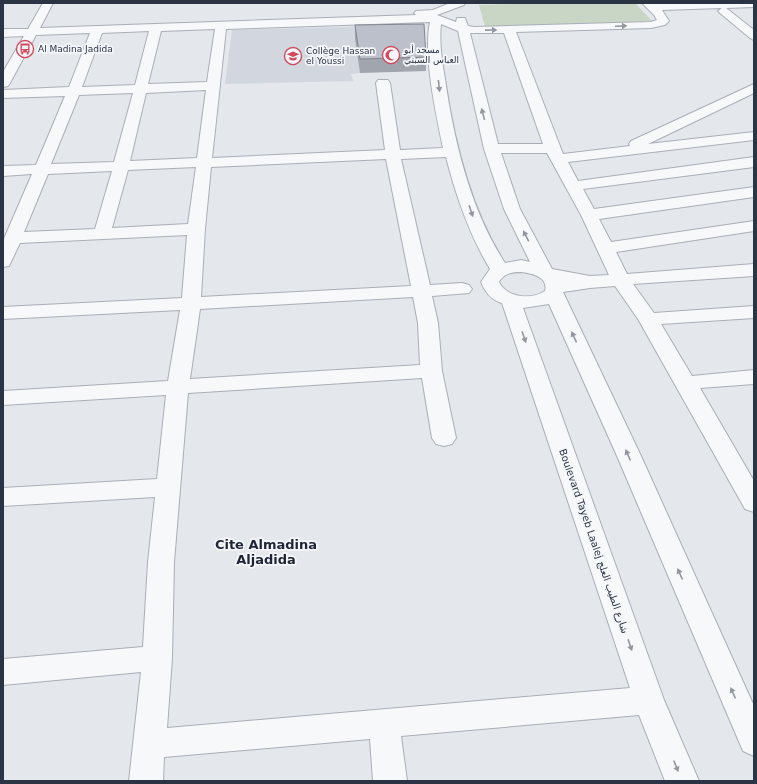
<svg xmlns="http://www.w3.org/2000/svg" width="757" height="784" font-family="'DejaVu Sans',Vazirmatn,sans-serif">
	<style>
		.built { fill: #d2d6de }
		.green { fill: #c9d6c5 }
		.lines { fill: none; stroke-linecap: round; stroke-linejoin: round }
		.minor-casing { stroke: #a9aeb7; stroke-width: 2 }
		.minor { fill: #f7f8fa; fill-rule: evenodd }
		.wall { fill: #a1a5ae }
		.building { fill: #bbc0ca; stroke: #83868d }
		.oneway { fill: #9196a0 }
		.labels { text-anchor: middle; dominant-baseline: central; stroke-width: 3.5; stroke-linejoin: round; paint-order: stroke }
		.far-poi-label { font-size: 9px; fill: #2b3445; stroke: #f4f6f9; text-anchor: start }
		.street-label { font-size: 10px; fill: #2b3445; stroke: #f4f6f9 }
		.near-neighbourhood-label { font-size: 13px; font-weight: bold; fill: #1d2536; stroke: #f4f6f9 }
	</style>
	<rect width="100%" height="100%" fill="#e4e7ec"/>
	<path class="built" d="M 374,26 L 356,39 L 360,73 L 351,74 L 353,81 L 225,84 L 232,30 Z"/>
	<path class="green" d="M 547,3 L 635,3 L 652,21 L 485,27 L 479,5 Z"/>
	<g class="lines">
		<g class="minor-casing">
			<path id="minor" d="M 43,3 L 53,3 L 40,28 L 416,15 L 414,13 L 416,11 L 433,10 L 450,3 L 465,3 L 464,5 L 437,15 L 456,22 L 457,18 L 465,18 L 468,26 L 474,27 L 651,22 L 657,20 L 654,15 L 642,3 L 754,3 L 754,7 L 726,8 L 754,30 L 754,40 L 750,38 L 720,13 L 718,11 L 722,8 L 662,10 L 669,21 L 665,25 L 651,28 L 516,32 L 563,154 L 630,146 L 629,144 L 631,141 L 754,84 L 754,93 L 648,144 L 754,132 L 754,140 L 568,162 L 578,181 L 754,157 L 754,167 L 583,189 L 594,209 L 754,187 L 754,197 L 599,219 L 611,242 L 754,221 L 754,231 L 616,252 L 627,274 L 754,264 L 754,276 L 633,284 L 654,313 L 754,306 L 754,318 L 661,324 L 692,376 L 754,370 L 754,384 L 700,388 L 754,481 L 754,512 L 745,509 L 638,319 L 615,286 L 590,288 L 563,292 L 641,456 L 754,706 L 754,756 L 743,751 L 617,456 L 549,304 L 523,308 L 664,700 L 699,781 L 665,781 L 639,715 L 401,736 L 407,781 L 373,781 L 370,739 L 164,757 L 163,781 L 129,781 L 141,672 L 3,685 L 3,659 L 143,647 L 148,562 L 155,497 L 3,506 L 3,488 L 157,479 L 166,395 L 3,405 L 3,391 L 168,381 L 180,310 L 3,319 L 3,307 L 182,298 L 187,235 L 20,243 L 9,266 L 3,267 L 3,241 L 32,174 L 3,176 L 3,166 L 36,165 L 65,96 L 3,98 L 3,90 L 69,87 L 90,33 L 36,35 L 10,83 L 8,86 L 3,87 L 3,72 L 24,36 L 3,37 L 3,29 L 28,29 ZM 430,22 C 423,55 436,114 443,148 L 400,150 L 390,83 L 388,80 L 378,80 L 376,83 L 385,150 L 212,158 L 226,29 ZM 441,24 L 458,31 L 484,149 L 504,209 L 530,262 L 521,260 L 505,263 C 470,209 454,141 445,79 C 442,61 439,43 441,24 ZM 215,29 L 207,82 L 148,84 L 161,31 ZM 149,31 L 135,85 L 82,87 L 102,33 ZM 470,33 L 504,33 L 543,144 L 498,144 ZM 206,90 L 197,158 L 130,161 L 146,93 ZM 133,93 L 114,162 L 51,164 L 79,95 ZM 501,153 L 547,153 L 581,215 L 609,275 L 590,276 L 552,269 L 520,209 ZM 446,157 C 456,196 469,234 490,269 L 481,282 C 485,292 491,300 502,303 L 630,688 L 167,728 L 172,658 L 174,562 L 188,393 L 422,378 L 432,438 L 436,444 L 444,446 L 452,444 L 456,438 L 442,371 L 438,323 L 432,296 L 469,293 L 472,289 L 469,285 L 462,283 L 430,285 L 401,159 ZM 386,159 L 411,286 L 201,297 L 205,229 L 211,167 ZM 196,167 L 188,224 L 112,228 L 128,170 ZM 112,171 L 95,229 L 24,232 L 48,174 ZM 521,272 C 531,273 549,277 545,291 C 531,300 507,298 499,282 C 504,273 512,272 521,272 ZM 413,297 L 418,323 L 420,365 L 190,379 L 200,309 Z"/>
		</g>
		<use href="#minor" class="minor"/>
	</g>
	<path class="wall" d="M 355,25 L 426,57 L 426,71 L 360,73 L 355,39 Z"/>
	<path class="building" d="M 424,24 L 426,57 L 360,59 L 355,25 Z"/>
	<defs><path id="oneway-solid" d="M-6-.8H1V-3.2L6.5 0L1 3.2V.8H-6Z"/></defs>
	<g class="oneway">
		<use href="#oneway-solid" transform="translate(621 26) rotate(-2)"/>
		<use href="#oneway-solid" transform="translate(491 30) rotate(-1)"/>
		<use href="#oneway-solid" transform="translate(439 86) rotate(84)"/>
		<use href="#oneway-solid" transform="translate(483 114) rotate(-104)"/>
		<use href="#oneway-solid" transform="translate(471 211) rotate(71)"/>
		<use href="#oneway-solid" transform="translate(526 236) rotate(-117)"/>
		<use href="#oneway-solid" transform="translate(524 337) rotate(71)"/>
		<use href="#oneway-solid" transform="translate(574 337) rotate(-115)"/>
		<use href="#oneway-solid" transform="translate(628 455) rotate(-114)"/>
		<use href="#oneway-solid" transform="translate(680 574) rotate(-114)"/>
		<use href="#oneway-solid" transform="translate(630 645) rotate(71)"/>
		<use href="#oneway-solid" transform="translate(733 693) rotate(-114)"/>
		<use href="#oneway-solid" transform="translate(676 766) rotate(68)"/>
	</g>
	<defs>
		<g id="bus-ring" transform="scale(0.9)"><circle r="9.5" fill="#f4f6f9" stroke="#d1495b" stroke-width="1.5"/><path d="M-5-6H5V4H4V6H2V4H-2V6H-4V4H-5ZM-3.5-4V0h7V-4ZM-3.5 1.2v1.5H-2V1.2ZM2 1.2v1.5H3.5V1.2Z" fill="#d1495b"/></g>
		<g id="mosque-ring" transform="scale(0.9)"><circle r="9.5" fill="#f4f6f9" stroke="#d1495b" stroke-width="1.5"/><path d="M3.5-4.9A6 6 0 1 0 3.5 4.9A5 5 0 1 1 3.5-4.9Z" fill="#d1495b"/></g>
		<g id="school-ring" transform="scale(0.9)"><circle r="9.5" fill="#f4f6f9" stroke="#d1495b" stroke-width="1.5"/><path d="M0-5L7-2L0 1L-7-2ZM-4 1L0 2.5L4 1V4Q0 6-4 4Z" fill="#d1495b"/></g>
	</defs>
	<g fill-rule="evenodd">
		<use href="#bus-ring" x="25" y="49"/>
		<use href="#mosque-ring" x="391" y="55"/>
		<use href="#school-ring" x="293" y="56"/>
	</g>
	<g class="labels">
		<g class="far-poi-label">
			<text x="38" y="49">Al Madina Jadida</text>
			<text x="404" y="50">مسجد أبو<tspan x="404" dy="10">العباس السبتي</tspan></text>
			<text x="306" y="51">Collège Hassan<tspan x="306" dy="10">el Youssi</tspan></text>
		</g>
		<g class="street-label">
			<text transform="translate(594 541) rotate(71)">Boulevard Tayeb Laalej شارع الطيب العلج</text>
		</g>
		<g class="near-neighbourhood-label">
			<text x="266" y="544">Cite Almadina<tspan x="266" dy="15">Aljadida</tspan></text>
		</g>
	</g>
	<rect width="757" height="784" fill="none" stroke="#2b3445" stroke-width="8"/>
</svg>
